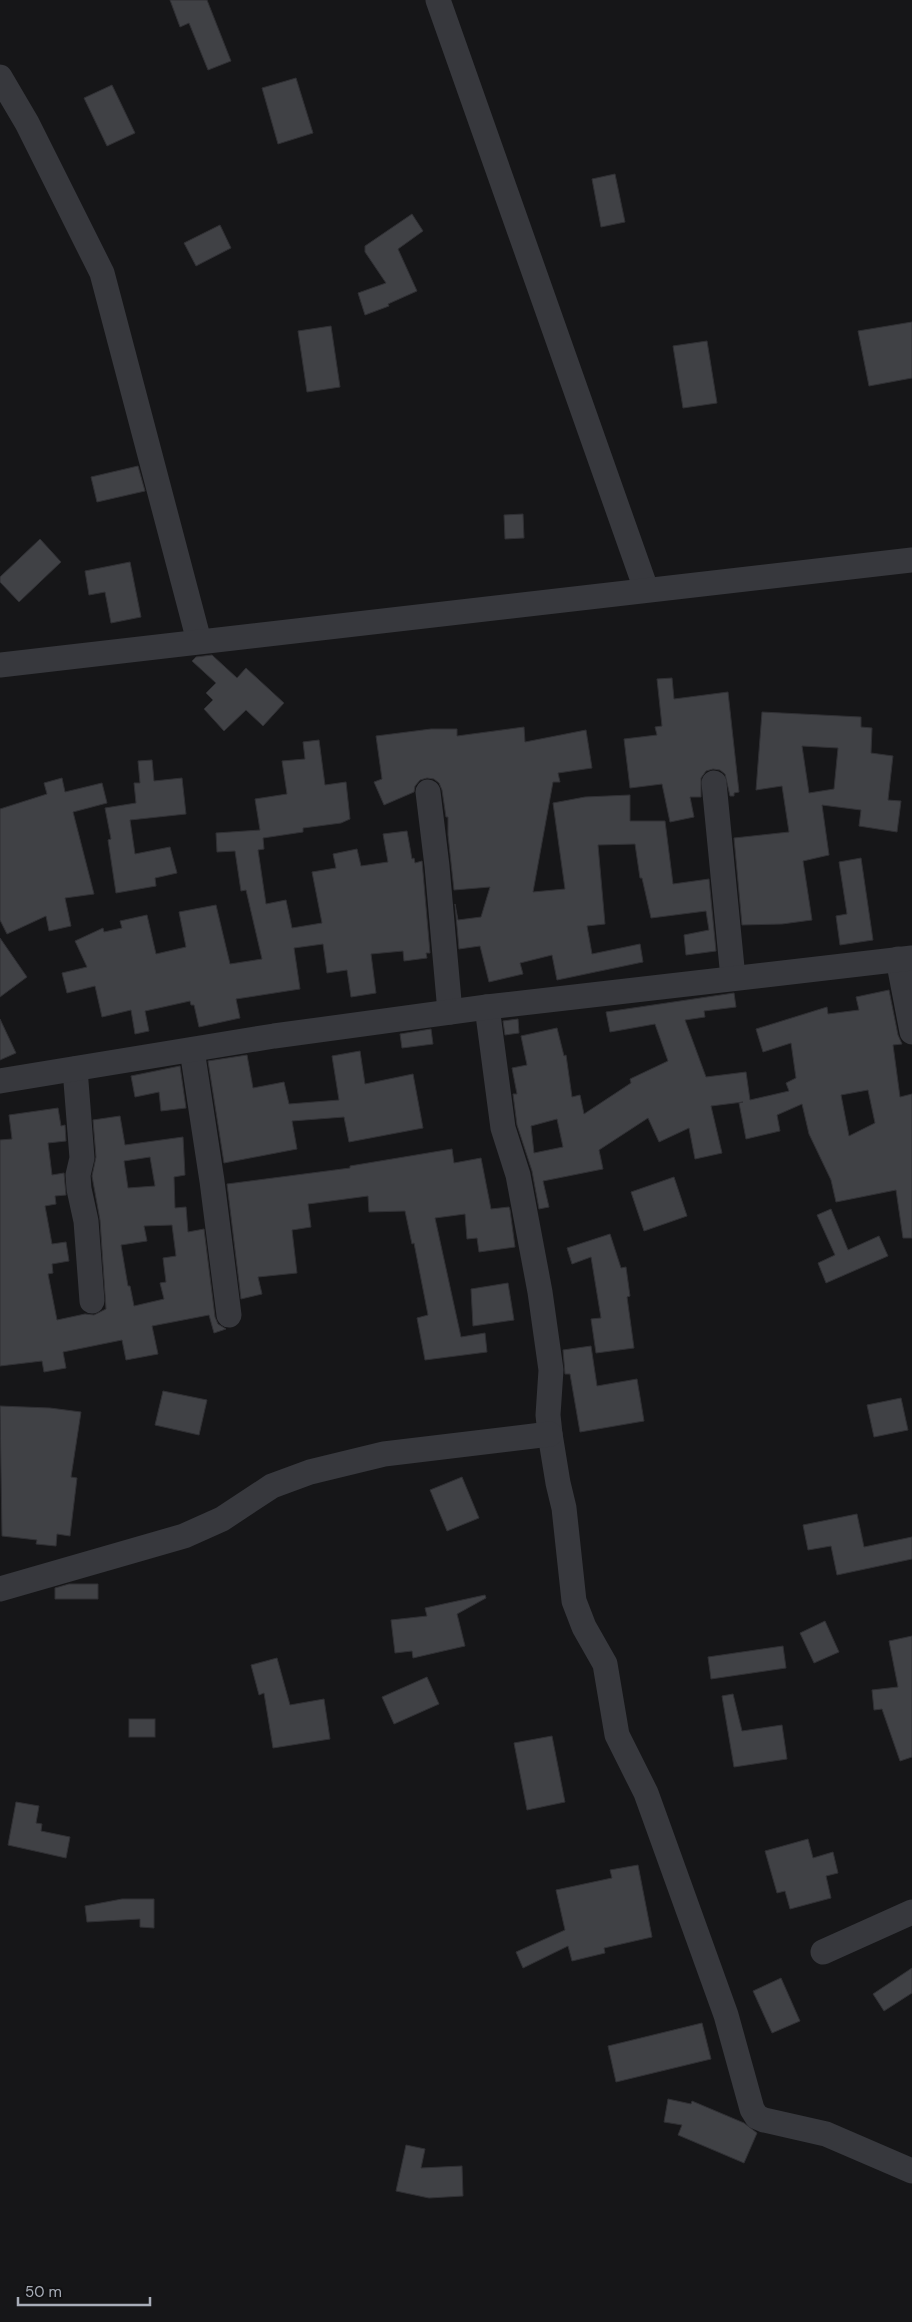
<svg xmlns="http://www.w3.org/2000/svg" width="912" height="2322" font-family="'DM Sans',sans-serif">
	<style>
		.building { fill: #404145; stroke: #303034; fill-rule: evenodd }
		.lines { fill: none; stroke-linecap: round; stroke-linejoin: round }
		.minor { stroke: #37383d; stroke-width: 25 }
	</style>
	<rect width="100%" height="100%" fill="#161618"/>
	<g class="building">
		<path d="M 170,0 L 207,0 L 231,61 L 208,70 L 189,23 L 180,27 Z"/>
		<path d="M 296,78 L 313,133 L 278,144 L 262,88 Z"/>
		<path d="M 112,85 L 135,133 L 107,146 L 84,98 Z"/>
		<path d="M 615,174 L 625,222 L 601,227 L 592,179 Z"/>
		<path d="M 412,214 L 423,231 L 398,249 L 417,291 L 388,304 L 389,306 L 365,315 L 358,293 L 386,283 L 365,252 L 365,246 Z"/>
		<path d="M 220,225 L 231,248 L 196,266 L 184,243 Z"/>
		<path d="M 912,322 L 912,378 L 869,386 L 858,331 Z"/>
		<path d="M 331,326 L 340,387 L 307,392 L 298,331 Z"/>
		<path d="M 707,341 L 717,403 L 683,408 L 673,346 Z"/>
		<path d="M 138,466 L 145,491 L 97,502 L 91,477 Z"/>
		<path d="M 523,514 L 524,538 L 505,539 L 504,515 Z"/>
		<path d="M 40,539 L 61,562 L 19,602 L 0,582 L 0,577 Z"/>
		<path d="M 130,562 L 141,617 L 111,623 L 105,592 L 89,595 L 85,571 Z"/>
		<path d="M 212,655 L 237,678 L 246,668 L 284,703 L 263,726 L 246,710 L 224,731 L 204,709 L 213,700 L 206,693 L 216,683 L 192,661 L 196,657 Z"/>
		<path d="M 672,678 L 674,699 L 728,692 L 739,792 L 734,793 L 734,796 L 730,796 L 725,774 L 720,770 L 713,769 L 706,771 L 701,778 L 701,797 L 690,797 L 694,817 L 670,822 L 662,784 L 630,788 L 624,739 L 657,735 L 655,727 L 662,726 L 657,679 Z"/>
		<path d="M 762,712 L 861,717 L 861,727 L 872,728 L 871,753 L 893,756 L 888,800 L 901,801 L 897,832 L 859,826 L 861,810 L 822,805 L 829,855 L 803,861 L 812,920 L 782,924 L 742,925 L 734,838 L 789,832 L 782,786 L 756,790 ZM 802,746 L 838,748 L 834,789 L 809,793 Z"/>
		<path d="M 524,727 L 525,742 L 586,730 L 592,768 L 558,773 L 560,782 L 553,782 L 533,892 L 565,889 L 553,803 L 585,797 L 630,795 L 630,821 L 665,821 L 673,884 L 709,879 L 716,951 L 686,955 L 684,935 L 709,930 L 706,911 L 651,918 L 642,878 L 640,878 L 635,844 L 598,845 L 605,924 L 587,926 L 592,954 L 640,944 L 643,962 L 557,980 L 552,955 L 520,963 L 523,974 L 489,982 L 480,946 L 459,949 L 455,904 L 458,920 L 481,917 L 490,887 L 454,890 L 448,835 L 448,817 L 446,817 L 442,790 L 439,783 L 434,779 L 427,778 L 420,780 L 415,786 L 414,792 L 384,805 L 374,782 L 382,779 L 376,736 L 431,729 L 457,729 L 457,736 Z"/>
		<path d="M 319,740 L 325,785 L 346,782 L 350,819 L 341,823 L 303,828 L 303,832 L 263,838 L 264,849 L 258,850 L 266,904 L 286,900 L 292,928 L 322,923 L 312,872 L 336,868 L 333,854 L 357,849 L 361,866 L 388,862 L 383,834 L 407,831 L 412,859 L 414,858 L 415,863 L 422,861 L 430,953 L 426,953 L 427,958 L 404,961 L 403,951 L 371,954 L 376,993 L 351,997 L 347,970 L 327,973 L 323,944 L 294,948 L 300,989 L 236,999 L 240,1018 L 199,1027 L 194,1005 L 191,1005 L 190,1001 L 145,1011 L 149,1031 L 135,1034 L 131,1010 L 102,1017 L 95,986 L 67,993 L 62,973 L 87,967 L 75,941 L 103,928 L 104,932 L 122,928 L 120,921 L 147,915 L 156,954 L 186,947 L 179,912 L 216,905 L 230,964 L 262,959 L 246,890 L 241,891 L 235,851 L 217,852 L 216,833 L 260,830 L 255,799 L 287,794 L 282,761 L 305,759 L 303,742 Z"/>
		<path d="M 152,760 L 154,781 L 182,778 L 186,814 L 130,820 L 135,854 L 170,847 L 177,873 L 155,878 L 156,886 L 116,893 L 108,840 L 111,839 L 105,808 L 136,803 L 134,783 L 140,783 L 138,761 Z"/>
		<path d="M 62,778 L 65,792 L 102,783 L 107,803 L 73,812 L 94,894 L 65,898 L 71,926 L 49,931 L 46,916 L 7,934 L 0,920 L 0,809 L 47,794 L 44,783 Z"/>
		<path d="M 861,858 L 873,940 L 840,945 L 836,916 L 847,914 L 839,862 Z"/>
		<path d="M 0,938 L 27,977 L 0,997 Z"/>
		<path d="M 889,990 L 898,1035 L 902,1044 L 893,1045 L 900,1097 L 912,1094 L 912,1238 L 903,1238 L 896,1190 L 836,1202 L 831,1180 L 809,1134 L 802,1104 L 777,1115 L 780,1131 L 746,1139 L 739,1103 L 743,1102 L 711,1106 L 722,1153 L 695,1159 L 689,1128 L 659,1142 L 648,1118 L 599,1150 L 603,1169 L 543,1181 L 549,1207 L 539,1209 L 532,1171 L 517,1125 L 513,1094 L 517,1094 L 512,1068 L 527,1065 L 521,1036 L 557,1028 L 564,1056 L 566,1055 L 572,1097 L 580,1095 L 584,1114 L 631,1083 L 630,1079 L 668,1061 L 655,1024 L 610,1032 L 606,1012 L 734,993 L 736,1007 L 704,1011 L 705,1017 L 685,1020 L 706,1077 L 746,1072 L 750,1100 L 789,1091 L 786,1083 L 796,1078 L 791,1043 L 763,1052 L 756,1029 L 827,1007 L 828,1014 L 859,1010 L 856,997 ZM 868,1090 L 875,1123 L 849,1136 L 841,1095 ZM 557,1119 L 563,1147 L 534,1153 L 531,1126 Z"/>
		<path d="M 0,1019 L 16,1053 L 0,1060 Z"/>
		<path d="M 518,1019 L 519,1033 L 505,1035 L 503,1021 Z"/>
		<path d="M 431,1029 L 433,1044 L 402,1048 L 400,1034 Z"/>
		<path d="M 360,1051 L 365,1084 L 413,1074 L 423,1128 L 349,1142 L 344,1117 L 292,1121 L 297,1149 L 224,1163 L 208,1061 L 247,1055 L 253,1088 L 284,1082 L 289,1104 L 339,1100 L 332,1056 Z"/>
		<path d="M 180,1066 L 186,1108 L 161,1111 L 159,1092 L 135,1097 L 131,1076 Z"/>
		<path d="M 58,1108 L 61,1126 L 65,1125 L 66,1141 L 48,1143 L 52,1175 L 64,1173 L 66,1195 L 55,1196 L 56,1204 L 45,1206 L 52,1244 L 66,1242 L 69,1261 L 52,1264 L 53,1273 L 48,1274 L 57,1320 L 85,1314 L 94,1315 L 106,1309 L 100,1220 L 92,1176 L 96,1157 L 93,1120 L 120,1116 L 125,1145 L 183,1137 L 185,1175 L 174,1177 L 175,1208 L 186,1207 L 188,1232 L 204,1229 L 215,1317 L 218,1324 L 226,1329 L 214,1333 L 209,1315 L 152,1326 L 158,1354 L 126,1360 L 122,1340 L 63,1352 L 66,1368 L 44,1372 L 42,1361 L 0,1366 L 0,1140 L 12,1139 L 9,1115 ZM 150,1157 L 155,1186 L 128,1188 L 124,1161 ZM 172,1225 L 176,1256 L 163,1258 L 166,1282 L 160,1283 L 164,1299 L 134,1306 L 130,1286 L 128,1286 L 121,1245 L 147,1241 L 144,1226 Z"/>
		<path d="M 452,1149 L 454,1163 L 481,1158 L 491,1209 L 509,1207 L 510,1210 L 515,1247 L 479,1252 L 477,1238 L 467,1239 L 465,1214 L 435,1218 L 461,1337 L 485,1333 L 487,1352 L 425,1360 L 417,1318 L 428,1315 L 414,1243 L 412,1244 L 405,1211 L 369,1212 L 368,1196 L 308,1204 L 311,1227 L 292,1230 L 297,1273 L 258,1277 L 262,1294 L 241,1299 L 227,1184 L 350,1168 L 350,1166 Z"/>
		<path d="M 674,1177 L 687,1216 L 644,1231 L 631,1192 Z"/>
		<path d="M 831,1209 L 848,1250 L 879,1236 L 888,1256 L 826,1283 L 818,1263 L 835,1255 L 817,1215 Z"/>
		<path d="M 610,1234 L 621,1268 L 626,1267 L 630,1296 L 627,1297 L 634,1348 L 596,1353 L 591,1319 L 601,1318 L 591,1257 L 572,1264 L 567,1248 Z"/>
		<path d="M 508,1283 L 514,1320 L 473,1326 L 471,1289 Z"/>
		<path d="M 591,1346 L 597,1386 L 637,1379 L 644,1421 L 580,1432 L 570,1374 L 565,1374 L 563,1350 Z"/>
		<path d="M 163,1391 L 207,1400 L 199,1435 L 155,1425 Z"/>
		<path d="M 901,1398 L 908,1430 L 874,1437 L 867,1405 Z"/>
		<path d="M 0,1406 L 50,1408 L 81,1412 L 71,1477 L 77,1478 L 70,1536 L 57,1534 L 56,1546 L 36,1544 L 37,1540 L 2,1536 Z"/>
		<path d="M 462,1477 L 479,1518 L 447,1531 L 430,1490 Z"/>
		<path d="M 857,1514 L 864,1547 L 912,1537 L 912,1559 L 837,1575 L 831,1546 L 808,1550 L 803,1525 Z"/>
		<path d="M 69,1584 L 98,1584 L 98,1599 L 55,1599 L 55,1588 Z"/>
		<path d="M 485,1595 L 486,1598 L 457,1614 L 465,1646 L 413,1658 L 412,1651 L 395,1653 L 391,1620 L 427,1616 L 425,1608 Z"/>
		<path d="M 825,1621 L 839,1652 L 814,1663 L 800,1633 Z"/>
		<path d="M 912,1636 L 912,1757 L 900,1761 L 882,1709 L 874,1710 L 872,1690 L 898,1687 L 889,1641 Z"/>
		<path d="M 783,1646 L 786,1668 L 711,1679 L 708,1657 Z"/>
		<path d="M 277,1658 L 290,1705 L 324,1699 L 330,1739 L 273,1748 L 264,1693 L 259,1695 L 251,1665 Z"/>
		<path d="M 427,1677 L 439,1704 L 394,1724 L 382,1697 Z"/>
		<path d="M 733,1694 L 742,1731 L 782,1725 L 787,1759 L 734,1767 L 722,1696 Z"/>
		<rect x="129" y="1719" width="26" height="18"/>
		<path d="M 552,1736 L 565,1802 L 527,1810 L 514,1743 Z"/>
		<path d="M 16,1802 L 39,1806 L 36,1823 L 42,1824 L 41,1831 L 70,1837 L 66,1858 L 8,1845 Z"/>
		<path d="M 808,1839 L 813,1858 L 833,1852 L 838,1873 L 826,1876 L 831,1898 L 790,1909 L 785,1891 L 777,1893 L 765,1851 Z"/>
		<path d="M 638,1865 L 652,1937 L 604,1948 L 605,1953 L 572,1961 L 568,1946 L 523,1968 L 516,1952 L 565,1930 L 556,1890 L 612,1878 L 610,1870 Z"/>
		<path d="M 122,1899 L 154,1899 L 154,1928 L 140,1927 L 140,1919 L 87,1922 L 85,1906 Z"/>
		<path d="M 912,1968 L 912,1993 L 884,2011 L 873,1994 Z"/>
		<path d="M 781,1978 L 800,2021 L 772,2033 L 753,1991 Z"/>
		<path d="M 702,2023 L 711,2059 L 616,2082 L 608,2046 Z"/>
		<path d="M 668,2099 L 691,2104 L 692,2101 L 744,2123 L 757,2133 L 744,2163 L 678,2135 L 682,2125 L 664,2122 Z"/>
		<path d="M 406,2145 L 425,2149 L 421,2168 L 462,2166 L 463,2196 L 429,2198 L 396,2191 Z"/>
	</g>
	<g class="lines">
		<g class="minor">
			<path d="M 438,0 L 646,589"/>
			<path d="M 0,77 L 27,123 L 102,273 L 199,641"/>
			<path d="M 0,665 L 912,560"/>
			<path d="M 714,783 L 733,978"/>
			<path d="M 428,792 L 437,866 L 450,1012"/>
			<path d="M 898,959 L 912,1032"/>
			<path d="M 487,1007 L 503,1128 L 518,1175 L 540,1292 L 551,1370 L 548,1415 L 550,1434 L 558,1483 L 564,1508 L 574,1601 L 584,1627 L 605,1664 L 617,1735 L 646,1793 L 726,2015 L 752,2109 L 757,2117 L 764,2120 L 826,2134 L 912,2171"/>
			<path d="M 192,1050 L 212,1181 L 229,1315"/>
			<path d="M 75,1069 L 82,1158 L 78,1175 L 79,1189 L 86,1221 L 92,1301"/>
			<path d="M 0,1081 L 274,1036 L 487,1007 L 912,958"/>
			<path d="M 0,1589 L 184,1536 L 222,1519 L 272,1486 L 310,1472 L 384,1454 L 550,1434"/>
			<path d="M 823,1952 L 912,1912"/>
		</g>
	</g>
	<path d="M18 2297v8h132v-8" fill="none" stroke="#a8adb8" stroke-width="2.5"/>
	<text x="25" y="2297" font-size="15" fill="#a8adb8" stroke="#111113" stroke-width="4" paint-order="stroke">50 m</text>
</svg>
